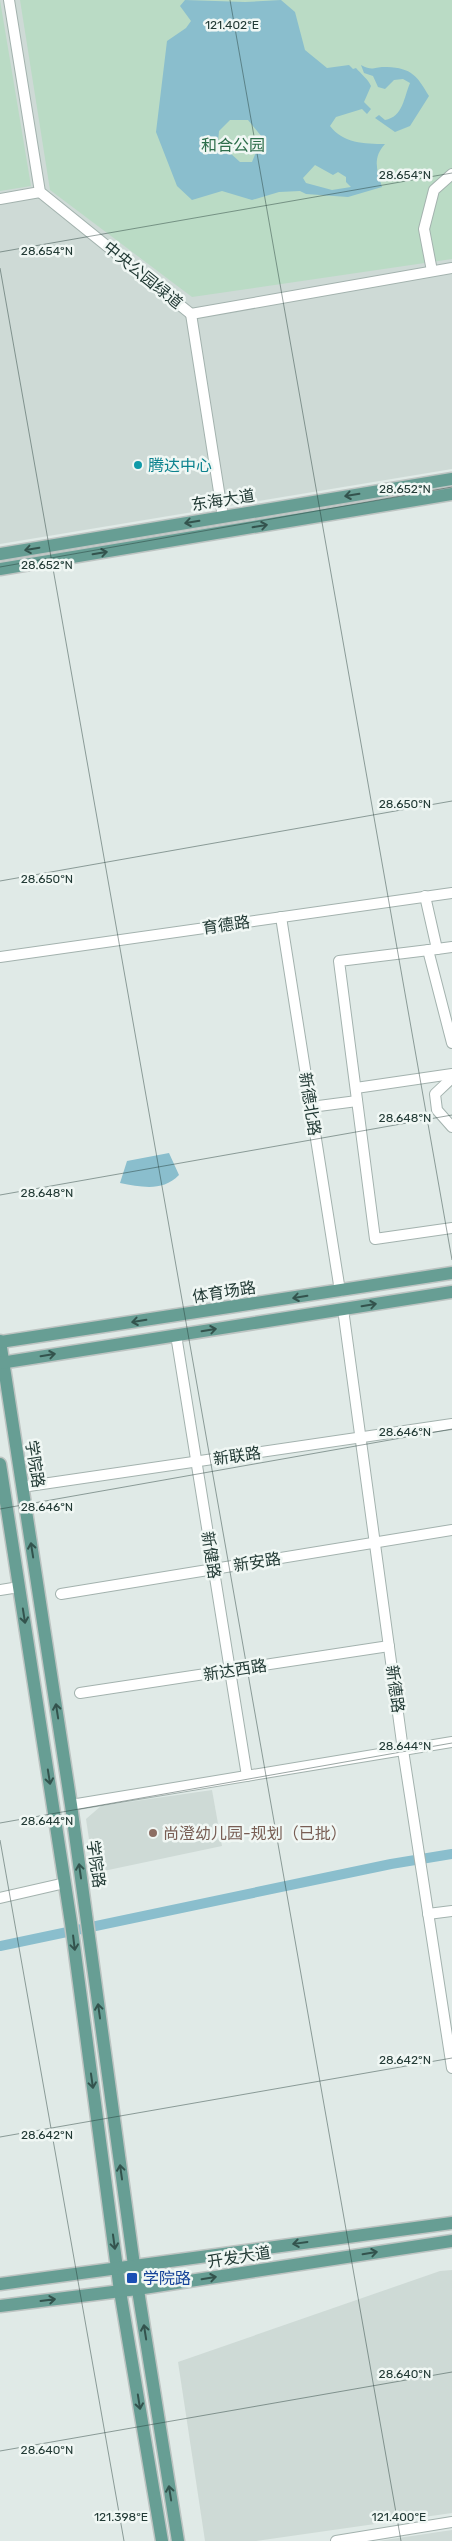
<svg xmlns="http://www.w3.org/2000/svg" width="452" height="2541" font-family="Rubik,'Noto Sans SC',sans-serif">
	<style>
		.built { fill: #cedad6 }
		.green { fill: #badbc5 }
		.water { fill: #8abecd; fill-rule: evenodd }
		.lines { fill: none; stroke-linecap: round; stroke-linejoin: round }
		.canal { stroke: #8abecd; stroke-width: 10 }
		.minor-casing { stroke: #a3b2ae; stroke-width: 12 }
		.major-casing { stroke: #bdc4c2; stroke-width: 15 }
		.minor { stroke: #fff; stroke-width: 10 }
		.major { stroke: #679e94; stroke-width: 12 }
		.oneway { stroke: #33534d }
		.ticks { fill: none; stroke: #223a35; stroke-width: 1; stroke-opacity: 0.45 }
		.culture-dot { fill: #0f9aa8; stroke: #f0f7f4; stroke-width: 2 }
		.education-dot { fill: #8d6e63; stroke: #f0f7f4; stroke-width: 2 }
		.transit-dot { fill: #1a4fb4; stroke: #f0f7f4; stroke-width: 2 }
		.labels { text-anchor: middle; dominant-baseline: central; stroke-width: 5; stroke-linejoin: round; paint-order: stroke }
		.park-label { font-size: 16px; fill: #2e6f4c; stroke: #f0f7f4 }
		.street-label { font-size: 16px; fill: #223a35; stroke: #f0f7f4 }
		.culture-label { font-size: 16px; fill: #0d838f; stroke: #f0f7f4; text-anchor: start }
		.education-label { font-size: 16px; fill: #785e54; stroke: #f0f7f4; text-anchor: start }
		.transit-label { font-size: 16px; fill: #164399; stroke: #f0f7f4; text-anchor: start }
		.ticks-label { font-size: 12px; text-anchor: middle; fill: #223a35; stroke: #f0f7f4; stroke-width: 5; stroke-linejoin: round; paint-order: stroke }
	</style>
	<rect width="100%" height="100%" fill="#e0eae7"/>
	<g class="built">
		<path d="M 0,0 L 452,0 L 452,469 L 0,544 Z"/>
		<path d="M 212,1790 L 222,1846 L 94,1873 L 86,1819 L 101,1806 Z"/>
		<path d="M 452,2270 L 452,2513 L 256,2541 L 205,2541 L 178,2362 L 440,2271 Z"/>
		<path d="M 452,2530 L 452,2541 L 378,2541 Z"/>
	</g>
	<g class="green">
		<path d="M 0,0 L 31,186 L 0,191 Z"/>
		<path d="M 20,0 L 452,0 L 452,259 L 192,297 L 50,190 Z"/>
	</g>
	<g class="water">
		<path d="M 185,0 L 245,2 L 281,0 L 295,12 L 305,50 L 327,68 L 349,65 L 353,69 L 356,68 C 361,74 368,79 371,86 L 364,102 L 371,109 L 367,114 L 362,109 L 336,117 L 330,126 C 343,143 364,144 385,144 C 372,158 377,171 382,187 L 348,197 L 306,194 L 300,191 L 279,192 L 252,200 L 222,191 L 192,200 L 177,186 L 156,132 L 167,41 L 186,28 L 191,21 L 180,6 ZM 230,120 L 248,120 L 262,137 L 252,162 L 240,162 L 218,142 L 219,131 ZM 315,165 L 333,175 L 338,172 L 346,177 L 346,182 L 351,187 L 332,190 L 306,183 L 303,178 Z"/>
		<path d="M 361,65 C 374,72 374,66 387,67 C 412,68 417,76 429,96 L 410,126 L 395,132 L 375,118 L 379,115 L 385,120 C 403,117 404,97 410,83 L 403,79 L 394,80 L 385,89 L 378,87 L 373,76 L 364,73 Z"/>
		<path d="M 169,1153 L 179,1175 C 162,1192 142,1187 120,1183 L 127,1161 Z"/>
	</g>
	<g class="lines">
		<path class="canal" d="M 0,1946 L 391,1864 L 452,1854"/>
		<g class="minor-casing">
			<g id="minor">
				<path d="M 9,0 L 40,192 L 191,314 L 452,268"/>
				<path d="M 0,199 L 40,192"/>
				<path d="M 432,271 L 424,229 L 434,190 L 452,174"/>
				<path d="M 191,314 L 223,517"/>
				<path d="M 425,896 L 437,949 L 339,961 L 375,1239 L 452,1228"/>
				<path d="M 281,917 L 340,1291"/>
				<path d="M 437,949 L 452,947"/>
				<path d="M 428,950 L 452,1043"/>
				<path d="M 0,957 L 452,893"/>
				<path d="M 452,1078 L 435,1094 L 437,1110 L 452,1127"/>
				<path d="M 356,1088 L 452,1074"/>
				<path d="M 311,1107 L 357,1101"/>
				<path d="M 343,1309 L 403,1750 L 452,2068"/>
				<path d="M 176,1335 L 247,1776"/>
				<path d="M 22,1487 L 452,1424"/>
				<path d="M 0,1590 L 19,1587"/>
				<path d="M 61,1594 L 452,1530"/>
				<path d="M 80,1693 L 389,1646"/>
				<path d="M 71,1805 L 452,1742"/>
				<path d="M 0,1898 L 65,1883"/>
				<path d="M 428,1914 L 452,1911"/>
				<path d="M 336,2541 L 452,2522"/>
			</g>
		</g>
		<g class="major-casing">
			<g id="major">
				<path d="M 0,554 L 452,479"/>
				<path d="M 0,569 L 452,494"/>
				<path d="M 0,1341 L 71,1805 L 134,2265 L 178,2541"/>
				<path d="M 0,1342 L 452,1273"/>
				<path d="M 0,1363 L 452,1292"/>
				<path d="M 0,1464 L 71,1923 L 120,2291 L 162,2541"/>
				<path d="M 0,2284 L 452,2223"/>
				<path d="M 0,2306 L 137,2289 L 452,2241"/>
			</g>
		</g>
		<use href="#minor" class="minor"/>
		<use href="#major" class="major"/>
	</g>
	<defs><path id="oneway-shaft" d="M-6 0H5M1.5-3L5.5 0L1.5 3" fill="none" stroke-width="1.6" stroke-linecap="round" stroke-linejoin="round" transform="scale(1.25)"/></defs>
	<g class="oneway">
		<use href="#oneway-shaft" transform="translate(352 495) rotate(171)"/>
		<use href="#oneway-shaft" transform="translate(192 522) rotate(171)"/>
		<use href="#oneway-shaft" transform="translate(260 526) rotate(-9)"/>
		<use href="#oneway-shaft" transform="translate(32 549) rotate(170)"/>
		<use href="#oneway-shaft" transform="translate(100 553) rotate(-9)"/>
		<use href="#oneway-shaft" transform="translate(300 1297) rotate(171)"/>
		<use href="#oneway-shaft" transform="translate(369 1305) rotate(-9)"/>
		<use href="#oneway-shaft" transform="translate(139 1321) rotate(171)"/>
		<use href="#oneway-shaft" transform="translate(209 1330) rotate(-9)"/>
		<use href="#oneway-shaft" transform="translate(48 1355) rotate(-9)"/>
		<use href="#oneway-shaft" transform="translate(32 1550) rotate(-99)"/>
		<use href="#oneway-shaft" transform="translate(24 1616) rotate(81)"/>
		<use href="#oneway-shaft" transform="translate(57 1711) rotate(-99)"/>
		<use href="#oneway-shaft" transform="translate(49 1777) rotate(81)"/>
		<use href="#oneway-shaft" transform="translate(80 1871) rotate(-98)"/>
		<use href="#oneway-shaft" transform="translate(74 1943) rotate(83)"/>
		<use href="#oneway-shaft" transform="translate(99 2011) rotate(-98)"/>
		<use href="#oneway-shaft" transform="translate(92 2081) rotate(82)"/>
		<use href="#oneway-shaft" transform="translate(121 2172) rotate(-98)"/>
		<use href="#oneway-shaft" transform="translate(114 2242) rotate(82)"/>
		<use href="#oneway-shaft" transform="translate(300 2243) rotate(172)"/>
		<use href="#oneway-shaft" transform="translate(370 2253) rotate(-9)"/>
		<use href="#oneway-shaft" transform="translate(209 2278) rotate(-9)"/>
		<use href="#oneway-shaft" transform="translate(48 2300) rotate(-7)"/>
		<use href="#oneway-shaft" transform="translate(145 2332) rotate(-99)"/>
		<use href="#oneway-shaft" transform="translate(139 2402) rotate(81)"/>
		<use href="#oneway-shaft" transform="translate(170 2493) rotate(-99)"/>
	</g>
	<path class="ticks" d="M 230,0 L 452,1260M 0,252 L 452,173M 0,268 L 401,2541M 0,567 L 452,487M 0,881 L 452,801M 0,1195 L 452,1115M 0,1509 L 452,1429M 0,1823 L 452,1743M 0,1840 L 124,2541M 0,2137 L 452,2058M 0,2451 L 452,2372"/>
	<circle class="culture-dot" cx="138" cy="465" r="5"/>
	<circle class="education-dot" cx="153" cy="1833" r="5"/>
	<rect class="transit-dot" x="126" y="2272" width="12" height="12" rx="2.5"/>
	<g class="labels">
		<g class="park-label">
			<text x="233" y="145">和合公园</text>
		</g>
		<g class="street-label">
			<text transform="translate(143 275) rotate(39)">中央公园绿道</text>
			<text transform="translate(223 500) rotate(-9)">东海大道</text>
			<text transform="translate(226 925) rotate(-8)">育德路</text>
			<text transform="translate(310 1104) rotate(81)">新德北路</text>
			<text transform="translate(224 1292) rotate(-9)">体育场路</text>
			<text transform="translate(237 1456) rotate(-8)">新联路</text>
			<text transform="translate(35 1464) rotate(81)">学院路</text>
			<text transform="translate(211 1555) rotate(81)">新健路</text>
			<text transform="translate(257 1562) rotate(-9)">新安路</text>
			<text transform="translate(235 1670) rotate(-9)">新达西路</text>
			<text transform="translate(395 1689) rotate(82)">新德路</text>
			<text transform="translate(96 1864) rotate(82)">学院路</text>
			<text transform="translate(239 2257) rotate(-9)">开发大道</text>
		</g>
		<g class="culture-label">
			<text x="148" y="465">腾达中心</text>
		</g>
		<g class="education-label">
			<text x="163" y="1833">尚澄幼儿园-规划（已批）</text>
		</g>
		<g class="transit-label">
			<text x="143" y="2278">学院路</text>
		</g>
	</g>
	<g class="ticks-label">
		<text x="232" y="29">121.402°E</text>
		<text x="405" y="179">28.654°N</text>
		<text x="47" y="255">28.654°N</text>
		<text x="405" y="493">28.652°N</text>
		<text x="47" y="569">28.652°N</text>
		<text x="405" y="808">28.650°N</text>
		<text x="47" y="883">28.650°N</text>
		<text x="405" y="1122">28.648°N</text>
		<text x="47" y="1197">28.648°N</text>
		<text x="405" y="1436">28.646°N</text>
		<text x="47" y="1511">28.646°N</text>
		<text x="405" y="1750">28.644°N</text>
		<text x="47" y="1825">28.644°N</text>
		<text x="405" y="2064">28.642°N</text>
		<text x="47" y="2139">28.642°N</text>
		<text x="405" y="2378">28.640°N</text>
		<text x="47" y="2454">28.640°N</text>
		<text x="121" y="2521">121.398°E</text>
		<text x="399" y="2521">121.400°E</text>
	</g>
</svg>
